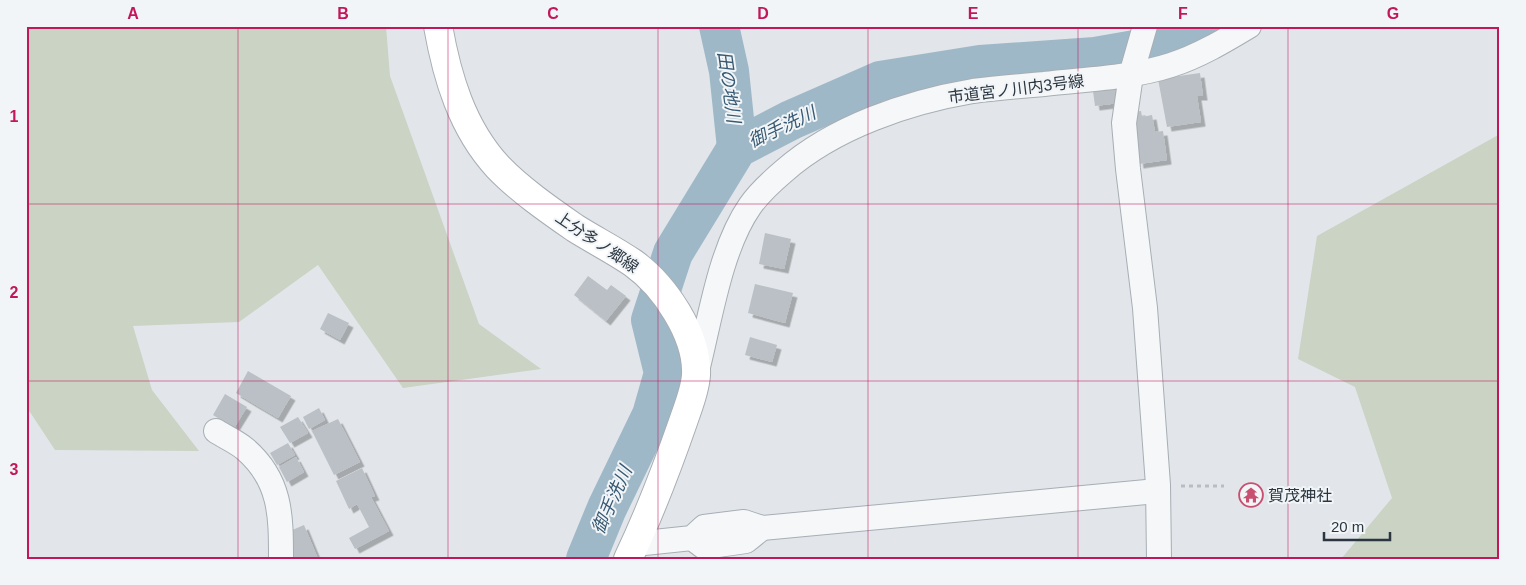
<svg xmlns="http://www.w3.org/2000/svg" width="1526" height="585" font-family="Helvetica,'Noto Sans JP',sans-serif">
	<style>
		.green { fill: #cad3c4 }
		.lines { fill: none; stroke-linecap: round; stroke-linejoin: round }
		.river { stroke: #9fb8c8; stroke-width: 40 }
		.building { fill: #bac0c6; filter: url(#shadow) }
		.minor-casing { stroke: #a7aeb4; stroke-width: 26 }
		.secondary-casing { stroke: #a7aeb4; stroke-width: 30 }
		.path { stroke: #b8bdc1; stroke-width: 3; stroke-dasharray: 4 4; stroke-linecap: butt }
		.minor { stroke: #f5f7f8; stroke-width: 24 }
		.secondary { stroke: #fff; stroke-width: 28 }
		.grid { fill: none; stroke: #c2185b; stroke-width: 1; stroke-opacity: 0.55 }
		.labels { text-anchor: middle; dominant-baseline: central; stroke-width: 4; stroke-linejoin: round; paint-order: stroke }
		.street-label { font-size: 16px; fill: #2b3641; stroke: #f2f5f7 }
		.poi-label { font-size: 16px; fill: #2b3641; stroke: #f2f5f7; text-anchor: start }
		.water-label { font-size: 18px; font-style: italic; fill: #375973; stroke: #f2f5f7 }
		.neatline { fill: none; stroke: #c2185b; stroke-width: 2 }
		.grid-label { font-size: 16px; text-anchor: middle; font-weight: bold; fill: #c2185b }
	</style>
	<defs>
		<filter id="shadow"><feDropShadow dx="4.5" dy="4.5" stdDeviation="0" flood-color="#0004"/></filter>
	</defs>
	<rect width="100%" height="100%" fill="#e2e6ea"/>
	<g class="green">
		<path d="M 26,26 L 386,26 L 390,76 L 479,324 L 541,369 L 403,388 L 318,265 L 239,322 L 133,326 L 152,390 L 199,451 L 55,450 L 26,406 Z"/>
		<path d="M 1500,134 L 1500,559 L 1341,559 L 1392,498 L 1355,387 L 1298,359 L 1317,236 Z"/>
	</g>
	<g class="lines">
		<g class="river">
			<path d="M 719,26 L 729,71 L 737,148"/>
			<path d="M 586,559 L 607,508 L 652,415 L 664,373 L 651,320 L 673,253 L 737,148 L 791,120 L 880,81 L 980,65 L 1095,57 L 1158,46 L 1191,35 L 1205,26"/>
		</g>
	</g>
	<g class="building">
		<path d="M 1200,73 L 1203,96 L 1197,96 L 1201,122 L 1167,127 L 1158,79 Z"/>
		<path d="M 1117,88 L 1119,103 L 1095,106 L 1093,91 Z"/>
		<path d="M 1141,111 L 1142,117 L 1152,115 L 1155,132 L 1163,131 L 1167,160 L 1139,164 L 1132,112 Z"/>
		<path d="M 765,233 L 791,239 L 784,269 L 759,264 Z"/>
		<path d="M 588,276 L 607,290 L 611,285 L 626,296 L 606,321 L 574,295 Z"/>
		<path d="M 755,284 L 793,293 L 785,323 L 748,313 Z"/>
		<path d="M 328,313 L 349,323 L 340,340 L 320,329 Z"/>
		<path d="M 750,337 L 777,345 L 772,362 L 745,355 Z"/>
		<path d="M 248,371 L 291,396 L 278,418 L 236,393 Z"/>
		<path d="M 225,394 L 247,407 L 234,428 L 213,415 Z"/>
		<path d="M 319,408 L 325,420 L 309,429 L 303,417 Z"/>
		<path d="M 298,417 L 308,433 L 290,443 L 280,427 Z"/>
		<path d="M 338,419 L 360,462 L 334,475 L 312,431 Z"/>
		<path d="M 288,443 L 295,455 L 277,465 L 270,453 Z"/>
		<path d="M 296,457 L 304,472 L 287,482 L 279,467 Z"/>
		<path d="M 362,468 L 375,496 L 371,497 L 389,531 L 355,549 L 349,538 L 369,527 L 357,504 L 349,509 L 336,481 Z"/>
		<path d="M 304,525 L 318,559 L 292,559 L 290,531 Z"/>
	</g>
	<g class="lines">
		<g class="minor-casing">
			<g id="minor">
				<path d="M 1145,26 L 1131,75 L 1124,123 L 1128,169 L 1145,308 L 1158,485 L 1159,559"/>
				<path d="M 697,371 C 710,320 720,249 750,206 C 759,193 771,182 784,171 C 834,127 908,102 973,91 C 997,88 1021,86 1044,84 C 1086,79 1131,78 1171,65 C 1199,56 1224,41 1249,26"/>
				<path d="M 216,431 C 225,437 237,442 245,449 C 281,480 281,515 281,559"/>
				<path d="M 692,538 L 704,547 L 746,541 L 762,528"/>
				<path d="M 635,544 L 692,538 L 704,527 L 744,522 L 762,528 L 1157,491"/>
			</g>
		</g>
		<g class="secondary-casing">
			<path id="secondary" d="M 438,26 C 447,77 462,128 498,167 C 519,189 549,210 575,228 C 594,240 614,250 633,263 C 664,285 698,335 696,375 C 695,391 688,407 683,422 C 667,468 649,515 628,559"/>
		</g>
		<path class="path" d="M 1181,486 L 1224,486"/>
		<use href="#minor" class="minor"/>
		<use href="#secondary" class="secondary"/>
	</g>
	<path class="grid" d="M 238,26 L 238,559M 448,26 L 448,559M 658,26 L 658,559M 868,26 L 868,559M 1078,26 L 1078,559M 1288,26 L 1288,559M 26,204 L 1500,204M 26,381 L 1500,381"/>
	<defs>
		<g id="temple-ring" transform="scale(1.25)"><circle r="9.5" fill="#f2f5f7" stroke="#c84f6f" stroke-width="1.5"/><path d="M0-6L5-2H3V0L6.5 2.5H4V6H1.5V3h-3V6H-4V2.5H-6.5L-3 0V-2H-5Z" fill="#c84f6f"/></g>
	</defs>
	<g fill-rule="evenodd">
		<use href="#temple-ring" x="1251" y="495"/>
	</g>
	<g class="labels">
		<g class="street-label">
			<text transform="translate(1016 89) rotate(-7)">市道宮ノ川内3号線</text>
			<text transform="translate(597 242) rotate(34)">上分多ノ郷線</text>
		</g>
		<g class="poi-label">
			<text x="1268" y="495">賀茂神社</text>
		</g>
		<g class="water-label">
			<text transform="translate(729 87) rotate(82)">田の地川</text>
			<text transform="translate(782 127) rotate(-25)">御手洗川</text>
			<text transform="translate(612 500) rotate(-66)">御手洗川</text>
		</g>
	</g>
	<rect width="1526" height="585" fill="none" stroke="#f2f5f7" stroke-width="55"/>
	<path d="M1324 532v8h66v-8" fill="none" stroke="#2b3641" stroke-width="2.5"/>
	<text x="1331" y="532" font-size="15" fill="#2b3641" stroke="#f2f5f7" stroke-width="4" paint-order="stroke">20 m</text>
	<rect x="28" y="28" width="1470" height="530" class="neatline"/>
	<g class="grid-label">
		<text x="133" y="19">A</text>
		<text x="343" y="19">B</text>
		<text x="553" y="19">C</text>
		<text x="763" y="19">D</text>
		<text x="973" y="19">E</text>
		<text x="1183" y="19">F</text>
		<text x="1393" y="19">G</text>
		<text x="14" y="122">1</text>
		<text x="14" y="298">2</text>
		<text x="14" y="475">3</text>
	</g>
</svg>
